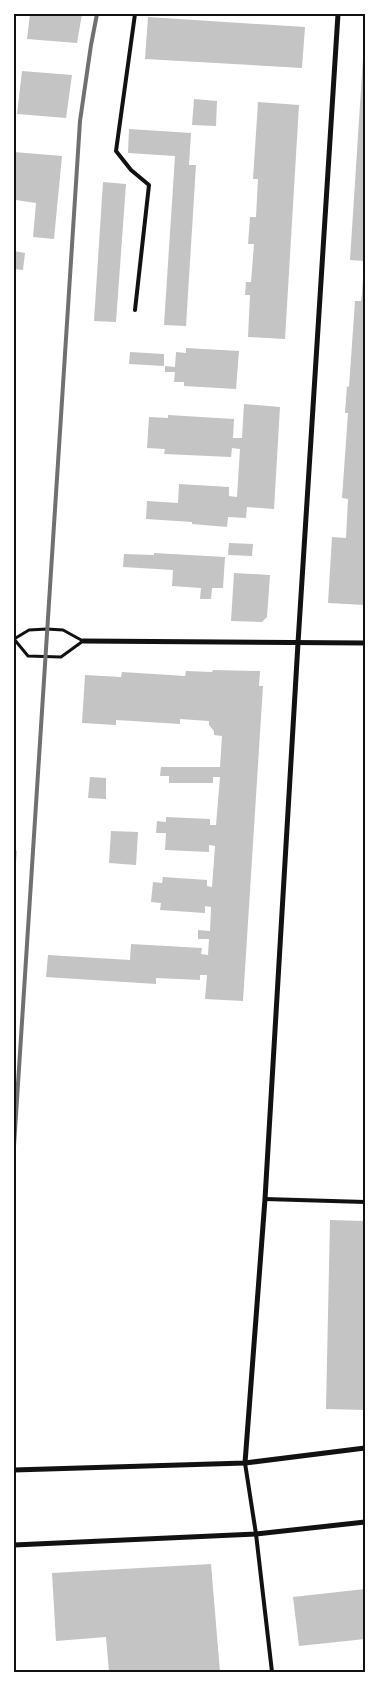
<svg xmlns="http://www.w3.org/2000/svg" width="379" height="1686" font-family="Georgia,serif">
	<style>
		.building { fill: #c4c4c4 }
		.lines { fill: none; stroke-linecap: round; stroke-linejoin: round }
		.path { stroke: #111; stroke-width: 3 }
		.service { stroke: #111; stroke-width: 4 }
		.minor { stroke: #111; stroke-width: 5 }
		.rail { stroke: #707070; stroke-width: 4 }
		.neatline { fill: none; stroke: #111; stroke-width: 2 }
	</style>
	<rect width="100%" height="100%" fill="#fff"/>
	<g class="building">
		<path d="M 30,14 L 82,14 L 77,43 L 27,39 Z"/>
		<path d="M 148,17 L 305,27 L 302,68 L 145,59 Z"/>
		<path d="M 363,58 L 365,58 L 365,605 L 328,603 L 332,537 L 346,538 L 348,499 L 342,498 L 348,413 L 345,413 L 347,386 L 349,387 L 355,301 L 361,301 L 362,293 L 364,261 L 350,260 Z"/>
		<path d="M 22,71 L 72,75 L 66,118 L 17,114 Z"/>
		<path d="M 194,99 L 217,101 L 216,126 L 192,125 Z"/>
		<path d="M 258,102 L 299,105 L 285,339 L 248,337 L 250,295 L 245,295 L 246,282 L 251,282 L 254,244 L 248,244 L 250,217 L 256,217 L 258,179 L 253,179 Z"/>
		<path d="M 129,129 L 191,133 L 189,165 L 196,165 L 186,326 L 164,325 L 175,156 L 128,153 Z"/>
		<path d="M 14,152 L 62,156 L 54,239 L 33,237 L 36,203 L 16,200 L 14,205 Z"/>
		<path d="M 103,182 L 126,184 L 116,322 L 94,321 Z"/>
		<path d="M 14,251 L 25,253 L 23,270 L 14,269 Z"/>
		<path d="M 186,348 L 239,351 L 236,389 L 184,386 L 184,382 L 174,382 L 175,372 L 165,372 L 165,366 L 175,367 L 176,352 L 186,353 Z"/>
		<path d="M 130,352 L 164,354 L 164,366 L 129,364 Z"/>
		<path d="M 244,404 L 280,407 L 274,509 L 247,507 L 246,518 L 228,517 L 227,527 L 192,524 L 192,522 L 146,519 L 147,501 L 178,503 L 179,484 L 229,487 L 229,496 L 237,497 L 240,449 L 232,448 L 231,457 L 164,454 L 165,449 L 147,448 L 149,417 L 168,418 L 168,415 L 234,419 L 233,438 L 242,438 Z"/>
		<path d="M 229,543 L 253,544 L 252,556 L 228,555 Z"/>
		<path d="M 154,553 L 225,557 L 223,588 L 212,588 L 211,599 L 200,599 L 201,588 L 172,586 L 173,570 L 123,567 L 124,554 L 154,555 Z"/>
		<path d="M 234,573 L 270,575 L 267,617 L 262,622 L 231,621 Z"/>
		<path d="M 213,670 L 260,671 L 259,686 L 263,686 L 243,1001 L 205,999 L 207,975 L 200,975 L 200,980 L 156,978 L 156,984 L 46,977 L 48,955 L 130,960 L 131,944 L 202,948 L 201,954 L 208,955 L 209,939 L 198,939 L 198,930 L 210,931 L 211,907 L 205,906 L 205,913 L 160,910 L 161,903 L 151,902 L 153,882 L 162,883 L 163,877 L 207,880 L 207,886 L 212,887 L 215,846 L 209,845 L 209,852 L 165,850 L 166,833 L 156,833 L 157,821 L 166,822 L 166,817 L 210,819 L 210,825 L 216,825 L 220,777 L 213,777 L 213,783 L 169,783 L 169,776 L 160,776 L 161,767 L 220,767 L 222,736 L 214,735 L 214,731 L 209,725 L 209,721 L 180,719 L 180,724 L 116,720 L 116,725 L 82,723 L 85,675 L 121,677 L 122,672 L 185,676 L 186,671 L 212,672 Z"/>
		<path d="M 90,777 L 106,778 L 106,799 L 88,798 Z"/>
		<path d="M 111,831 L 138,832 L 136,865 L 109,863 Z"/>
		<path d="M 14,850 L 17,851 L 15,874 L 14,874 Z"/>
		<path d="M 330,1220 L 365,1221 L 365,1410 L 326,1409 Z"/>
		<path d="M 211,1564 L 220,1672 L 109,1672 L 106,1637 L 56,1641 L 52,1573 Z"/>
		<path d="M 365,1589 L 365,1639 L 299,1646 L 293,1597 Z"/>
	</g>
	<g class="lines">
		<path class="path" d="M 47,629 L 63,630 L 83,641 L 61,657 L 28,656 L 14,639 L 29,630 Z"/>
		<g class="service">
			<path d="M 135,310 L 149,185 L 131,170 L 116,151 L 135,14"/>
			<path d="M 265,1199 L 365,1202"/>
			<path d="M 245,1463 L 256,1534 L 272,1672"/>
		</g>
		<g class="minor">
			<path d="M 83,641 L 365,643"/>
			<path d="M 245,1463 L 265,1199 L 298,643 L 338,14"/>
			<path d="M 14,1470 L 245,1463 L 365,1448"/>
			<path d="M 14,1545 L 256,1534 L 365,1522"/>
		</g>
		<path class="rail" d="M 14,1146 L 80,121 L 91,45 L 97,14"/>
	</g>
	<rect width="379" height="1686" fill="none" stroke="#ffffff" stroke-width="30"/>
	<rect x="15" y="15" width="349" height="1656" class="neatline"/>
</svg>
